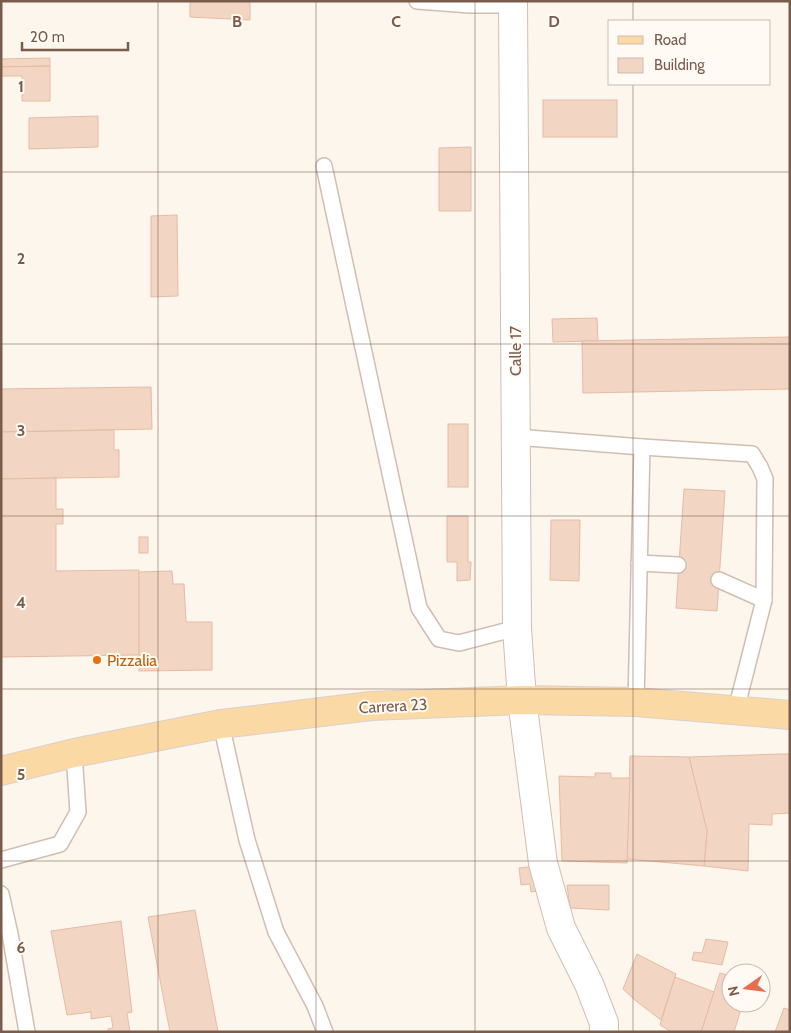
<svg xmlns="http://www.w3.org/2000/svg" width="791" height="1033" font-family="Cabin,sans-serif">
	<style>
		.building { fill: #f3d5c3; stroke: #e6bba3 }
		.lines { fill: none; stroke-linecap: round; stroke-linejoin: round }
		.service-casing { stroke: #d1beb0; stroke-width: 18 }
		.minor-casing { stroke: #d1beb0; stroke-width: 30 }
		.primary-casing { stroke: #dad1cd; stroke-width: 30 }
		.service { stroke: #fff; stroke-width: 15 }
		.minor { stroke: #fff; stroke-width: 28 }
		.primary { stroke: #fbd9a5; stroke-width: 28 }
		.grid { fill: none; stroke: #7a5c4d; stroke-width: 1; stroke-opacity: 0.55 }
		.food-dot { fill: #e8710a; stroke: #fffaf3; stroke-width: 2 }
		.labels { text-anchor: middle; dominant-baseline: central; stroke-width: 4; stroke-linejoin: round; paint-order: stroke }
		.street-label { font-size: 16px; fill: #7a5c4d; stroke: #fffaf3 }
		.food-label { font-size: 16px; fill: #c56008; stroke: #fffaf3; text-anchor: start }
		.grid-label { font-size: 16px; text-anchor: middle; font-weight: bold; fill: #7a5c4d; stroke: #fffaf3; stroke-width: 4; stroke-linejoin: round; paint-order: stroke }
	</style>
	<rect width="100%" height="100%" fill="#fdf6ec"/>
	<g class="building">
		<path d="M 190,1 L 250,1 L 250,20 L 190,17 Z"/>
		<path d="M 50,58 L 50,66 L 1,67 L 1,59 Z"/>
		<path d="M 50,66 L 50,101 L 22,101 L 22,76 L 1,76 L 1,67 Z"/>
		<rect x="543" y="100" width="74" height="37"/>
		<path d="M 98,116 L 98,147 L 29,149 L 29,118 Z"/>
		<path d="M 471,147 L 471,211 L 439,211 L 439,148 Z"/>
		<path d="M 177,215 L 178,296 L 151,297 L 151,216 Z"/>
		<path d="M 597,318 L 598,341 L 553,342 L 552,319 Z"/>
		<path d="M 790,337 L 790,389 L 583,393 L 582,341 Z"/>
		<path d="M 151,387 L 152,429 L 1,432 L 1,389 Z"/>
		<rect x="448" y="424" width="20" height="63"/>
		<path d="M 114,430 L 114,450 L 119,450 L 119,477 L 1,479 L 1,432 Z"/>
		<path d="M 56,478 L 56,509 L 63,509 L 63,524 L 56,524 L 56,571 L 139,570 L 139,655 L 1,657 L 1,479 Z"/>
		<path d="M 684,489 L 725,491 L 717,611 L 676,608 Z"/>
		<path d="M 447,516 L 468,516 L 468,562 L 471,562 L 470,580 L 457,581 L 457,562 L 447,562 Z"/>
		<path d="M 551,520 L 580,520 L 579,581 L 550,580 Z"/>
		<rect x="139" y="537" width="9" height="16"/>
		<path d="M 172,571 L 173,584 L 184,584 L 186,622 L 212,622 L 212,670 L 139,671 L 139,572 Z"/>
		<path d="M 781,754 L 790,754 L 790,813 L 772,814 L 772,825 L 749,824 L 748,871 L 704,866 L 707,831 L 689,757 Z"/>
		<path d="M 630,756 L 689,757 L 707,831 L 704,866 L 627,859 Z"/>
		<path d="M 595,773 L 611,773 L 611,778 L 630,778 L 627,863 L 562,861 L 559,776 L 595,777 Z"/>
		<path d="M 536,866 L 538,891 L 531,892 L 530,884 L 521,885 L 519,868 Z"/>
		<path d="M 567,885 L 609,885 L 609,910 L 570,908 Z"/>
		<path d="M 195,910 L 218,1032 L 170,1032 L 148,917 Z"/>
		<path d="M 121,921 L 132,1012 L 127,1013 L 130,1032 L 108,1032 L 108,1029 L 113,1028 L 111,1016 L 91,1019 L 91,1012 L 67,1015 L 51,931 Z"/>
		<path d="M 706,939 L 728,942 L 722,965 L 692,960 L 694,952 L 702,953 Z"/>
		<path d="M 637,954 L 676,974 L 661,1020 L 636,1001 L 623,989 Z"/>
		<path d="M 720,973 L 731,976 L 731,1003 L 743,1003 L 734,1032 L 701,1032 Z"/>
		<path d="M 675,977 L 714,992 L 701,1032 L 672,1032 L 660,1025 Z"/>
		<path d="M 784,1008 L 790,1010 L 790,1032 L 775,1032 Z"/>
	</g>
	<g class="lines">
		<g class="service-casing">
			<g id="service">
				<path d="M 417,1 L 470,5 L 513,5"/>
				<path d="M 324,166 L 419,608 L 439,639 L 459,643 L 517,628"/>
				<path d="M 516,437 L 642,447 L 636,702"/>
				<path d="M 642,447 L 752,454 L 760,467 L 765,479 L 764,600 L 736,710"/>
				<path d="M 639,563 L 678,565"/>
				<path d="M 719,580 L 764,600"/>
				<path d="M 221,724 L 247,840 L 276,932 L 315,1006 L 325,1032"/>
				<path d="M 1,860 L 60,844 L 78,812 L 74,753"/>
				<path d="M 1,894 L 10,934 L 27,1032"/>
			</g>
		</g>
		<g class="minor-casing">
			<path id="minor" d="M 513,1 L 517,628 L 522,700 L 543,863 L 561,928 L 589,984 L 604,1023 L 604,1032"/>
		</g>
		<g class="primary-casing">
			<path id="primary" d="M 1,771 L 74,753 L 221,724 L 371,706 L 522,700 L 636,702 L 790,715"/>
		</g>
		<use href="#service" class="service"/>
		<use href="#minor" class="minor"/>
		<use href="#primary" class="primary"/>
	</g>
	<path class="grid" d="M 158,1 L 158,1032M 316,1 L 316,1032M 475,1 L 475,1032M 633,1 L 633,21M 633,84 L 633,1032M 1,172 L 790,172M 1,344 L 790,344M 1,516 L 790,516M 1,689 L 790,689M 1,861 L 790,861"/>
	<circle class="food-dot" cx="97" cy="660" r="5"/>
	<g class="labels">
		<g class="street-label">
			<text transform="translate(515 351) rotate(-90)">Calle 17</text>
			<text transform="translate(393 706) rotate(-3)">Carrera 23</text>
		</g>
		<g class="food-label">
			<text x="107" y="660">Pizzalia</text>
		</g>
	</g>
	<g class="grid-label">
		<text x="237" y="27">B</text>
		<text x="396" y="27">C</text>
		<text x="554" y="27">D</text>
		<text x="21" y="92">1</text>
		<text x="21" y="264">2</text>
		<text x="21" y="436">3</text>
		<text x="21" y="608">4</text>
		<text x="21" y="780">5</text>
		<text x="21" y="953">6</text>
	</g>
	<rect width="791" height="1033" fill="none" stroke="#7a5c4d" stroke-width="5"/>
	<rect x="608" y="20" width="162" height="65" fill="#fffaf3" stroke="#cabbb1"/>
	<rect x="618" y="36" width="25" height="8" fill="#fbd9a5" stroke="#cabbb1"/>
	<text x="654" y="45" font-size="15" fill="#7a5c4d">Road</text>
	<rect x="618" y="58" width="25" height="15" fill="#f3d5c3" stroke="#cabbb1"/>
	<text x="654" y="70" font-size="15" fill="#7a5c4d">Building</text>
	<g transform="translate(746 988) rotate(256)"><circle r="24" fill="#fffaf3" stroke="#cabbb1"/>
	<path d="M0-4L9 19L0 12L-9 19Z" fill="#e76f51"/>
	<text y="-8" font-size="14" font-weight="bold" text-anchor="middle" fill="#7a5c4d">N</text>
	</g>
	<path d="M22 42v8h106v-8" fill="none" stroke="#7a5c4d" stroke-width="2.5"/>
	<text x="30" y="42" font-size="15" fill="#7a5c4d" stroke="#fffaf3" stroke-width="4" paint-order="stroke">20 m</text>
</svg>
